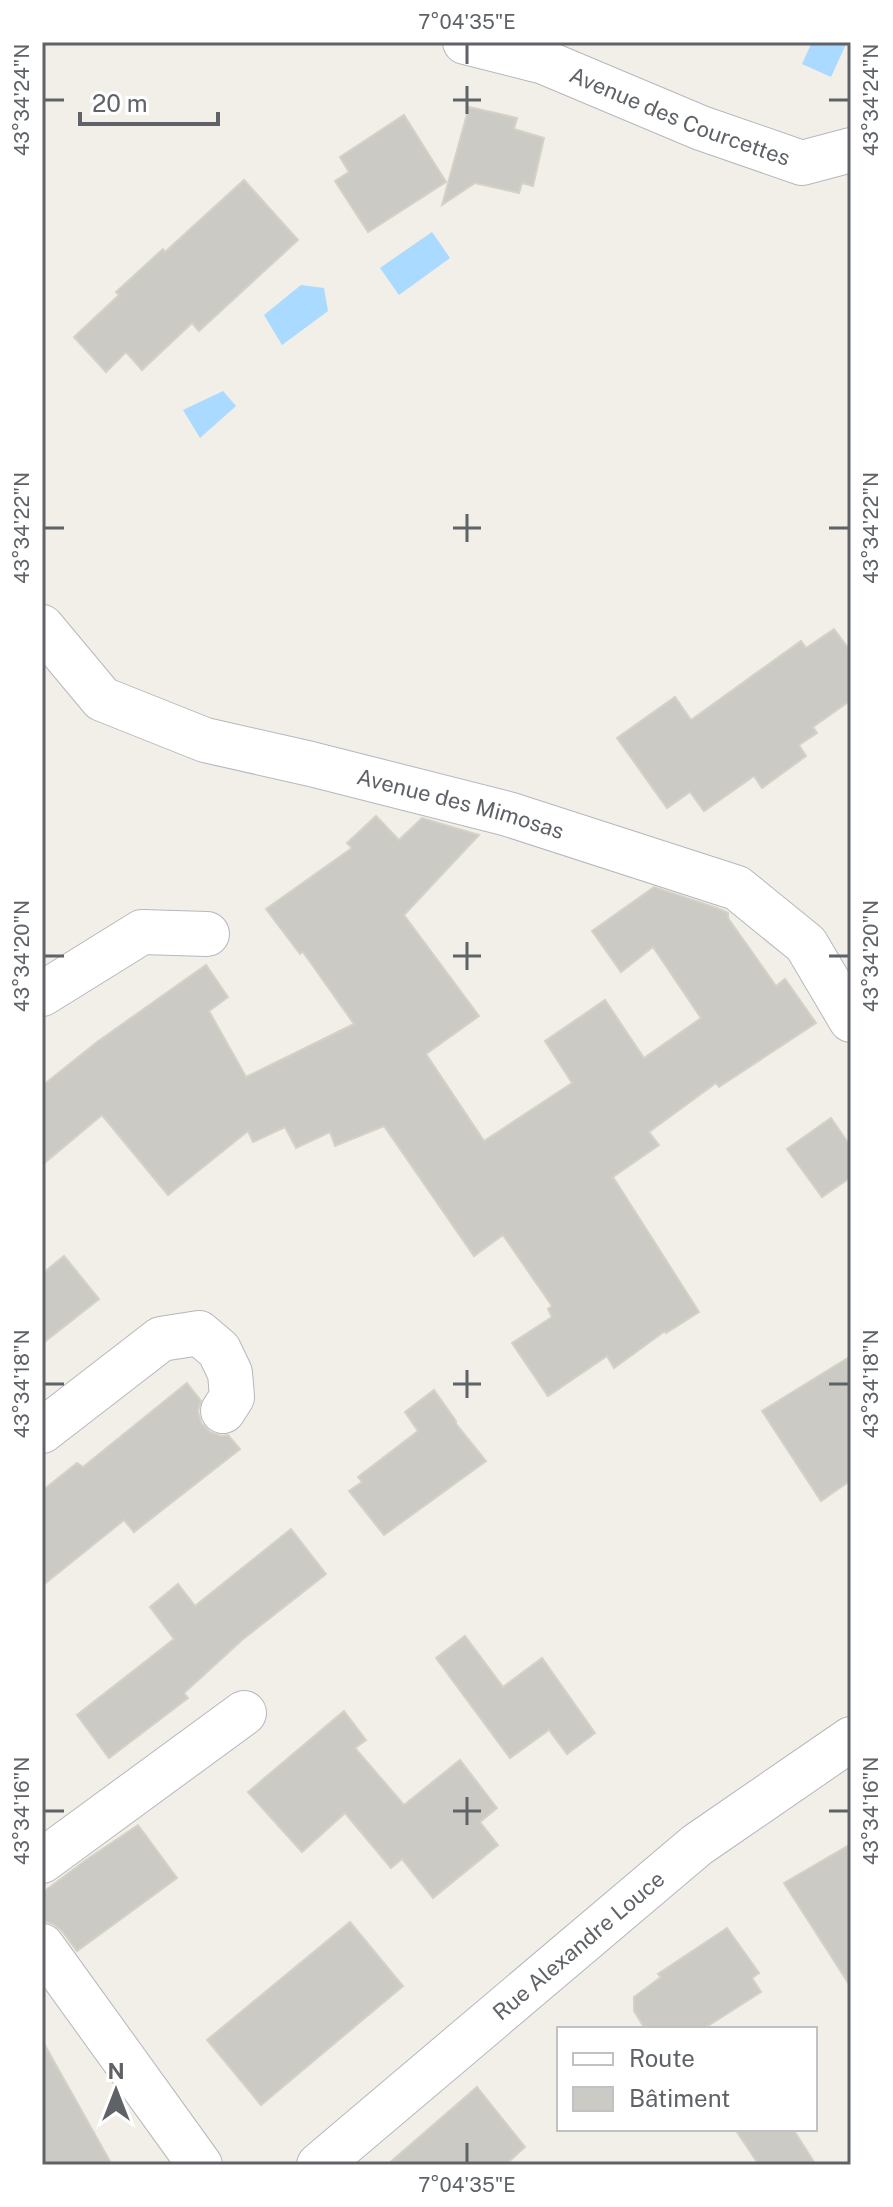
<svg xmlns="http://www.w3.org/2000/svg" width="893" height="2207" font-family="'Public Sans',sans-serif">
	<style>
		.water { fill: #aadaff }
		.building { fill: #cccac5; stroke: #d6d1c6; stroke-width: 2 }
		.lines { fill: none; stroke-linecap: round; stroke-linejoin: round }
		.minor-casing { stroke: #b5b8bc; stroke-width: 46 }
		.minor { stroke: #fff; stroke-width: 44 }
		.ticks { fill: none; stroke: #5f6368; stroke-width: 3 }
		.labels { text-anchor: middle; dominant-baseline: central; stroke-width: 6; stroke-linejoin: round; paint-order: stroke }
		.street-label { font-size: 22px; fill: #5f6368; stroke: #fff }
		.neatline { fill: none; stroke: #5f6368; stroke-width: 3 }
		.ticks-label { font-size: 20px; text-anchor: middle; fill: #5f6368 }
	</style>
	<rect width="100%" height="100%" fill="#f1efe8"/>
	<g class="water">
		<path d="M 812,42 L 847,42 L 831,77 L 802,64 Z"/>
		<path d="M 432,232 L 450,258 L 399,295 L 380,268 Z"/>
		<path d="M 301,285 L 324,288 L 328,311 L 282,345 L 264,315 Z"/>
		<path d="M 223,391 L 236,406 L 200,438 L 183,410 Z"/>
	</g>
	<g class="building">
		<path d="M 469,107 L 517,118 L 514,129 L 544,138 L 533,186 L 522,183 L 519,193 L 475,183 L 442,205 Z"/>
		<path d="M 404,115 L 446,182 L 368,232 L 335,181 L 349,172 L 340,157 Z"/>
		<path d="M 244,180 L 298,240 L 199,331 L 192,323 L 142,370 L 126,352 L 106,372 L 74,337 L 119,295 L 116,292 L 163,249 L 165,252 Z"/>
		<path d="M 834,629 L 851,652 L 851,700 L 813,727 L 817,733 L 799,745 L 806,756 L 762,788 L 754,776 L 704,811 L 690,792 L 667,808 L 617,738 L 675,697 L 691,720 L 801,641 L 806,648 Z"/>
		<path d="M 376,816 L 399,840 L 422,818 L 479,835 L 404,915 L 479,1016 L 426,1054 L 484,1141 L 572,1083 L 545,1041 L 605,1000 L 644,1058 L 701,1018 L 653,947 L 621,972 L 592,931 L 654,887 L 717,908 L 728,913 L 728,918 L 776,986 L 785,979 L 816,1023 L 719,1087 L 716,1083 L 649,1132 L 659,1145 L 613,1177 L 699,1312 L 666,1333 L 665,1331 L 614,1368 L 607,1356 L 548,1396 L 512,1343 L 552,1317 L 548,1309 L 552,1306 L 503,1235 L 474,1256 L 384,1126 L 335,1146 L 330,1132 L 296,1148 L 285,1127 L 253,1142 L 248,1131 L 168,1195 L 102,1115 L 42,1165 L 42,1086 L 97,1042 L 206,965 L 228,997 L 209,1011 L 246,1077 L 354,1024 L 303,952 L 300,954 L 266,909 L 352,848 L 347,843 Z"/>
		<path d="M 831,1118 L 851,1147 L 851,1177 L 822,1197 L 787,1149 Z"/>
		<path d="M 64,1256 L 99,1299 L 42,1344 L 42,1274 Z"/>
		<path d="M 851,1356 L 851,1480 L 821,1501 L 762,1411 Z"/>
		<path d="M 187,1383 L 201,1401 L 198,1411 L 201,1423 L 210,1432 L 221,1436 L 228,1435 L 240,1449 L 134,1532 L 124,1520 L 42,1586 L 42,1491 L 77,1463 L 83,1467 Z"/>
		<path d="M 434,1390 L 456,1421 L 456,1424 L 486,1461 L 384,1535 L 349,1491 L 362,1482 L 358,1477 L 418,1431 L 405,1412 Z"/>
		<path d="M 291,1529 L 326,1574 L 242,1640 L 184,1693 L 188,1698 L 109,1758 L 77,1715 L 174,1639 L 150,1607 L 178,1584 L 195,1606 Z"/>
		<path d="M 465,1636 L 503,1687 L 542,1658 L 595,1733 L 567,1754 L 549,1730 L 510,1758 L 436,1658 Z"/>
		<path d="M 344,1711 L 366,1740 L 355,1748 L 404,1805 L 460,1760 L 497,1808 L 480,1822 L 498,1845 L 433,1898 L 402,1859 L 391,1868 L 345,1813 L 302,1852 L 248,1792 Z"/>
		<path d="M 138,1825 L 177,1878 L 77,1951 L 62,1931 L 53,1924 L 42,1920 L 42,1893 L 86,1860 Z"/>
		<path d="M 851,1844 L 851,1987 L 784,1883 Z"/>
		<path d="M 350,1922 L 403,1986 L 261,2105 L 207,2040 Z"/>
		<path d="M 727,1928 L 759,1973 L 752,1978 L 761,1992 L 703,2029 L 645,2029 L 634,2011 L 634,1997 L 661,1977 L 658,1974 Z"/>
		<path d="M 42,2040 L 112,2165 L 42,2165 Z"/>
		<path d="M 477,2087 L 525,2147 L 505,2165 L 387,2165 Z"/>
		<path d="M 735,2129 L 793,2129 L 816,2165 L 759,2165 Z"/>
	</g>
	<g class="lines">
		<g class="minor-casing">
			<g id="minor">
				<path id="s1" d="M 465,42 L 544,62 L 701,128 L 802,163 L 851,150"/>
				<path id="s2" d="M 42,627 L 102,699 L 205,740 L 311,764 L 508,814 L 737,888 L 806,944 L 851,1020"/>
				<path d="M 42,994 L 142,932 L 207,934"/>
				<path d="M 42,1431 L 161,1339 L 199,1333 L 219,1350 L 230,1373 L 232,1397 L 223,1411"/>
				<path d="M 42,1861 L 244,1713"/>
				<path d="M 42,1946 L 200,2165"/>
				<path id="s3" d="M 319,2165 L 697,1845 L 851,1739"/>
			</g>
		</g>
		<use href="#minor" class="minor"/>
	</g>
	<path class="ticks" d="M 467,44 L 467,64M 467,86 L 467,114M 44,100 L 64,100M 453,100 L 481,100M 829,100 L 849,100M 467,514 L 467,542M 44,528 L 64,528M 453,528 L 481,528M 829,528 L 849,528M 467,942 L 467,970M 44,956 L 64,956M 453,956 L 481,956M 829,956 L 849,956M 467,1370 L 467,1398M 44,1384 L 64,1384M 453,1384 L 481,1384M 829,1384 L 849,1384M 467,1797 L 467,1825M 44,1811 L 64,1811M 453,1811 L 481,1811M 829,1811 L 849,1811M 467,2143 L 467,2163"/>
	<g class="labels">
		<g class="street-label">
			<text stroke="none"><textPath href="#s1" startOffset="228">Avenue des Courcettes</textPath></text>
			<text stroke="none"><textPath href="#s2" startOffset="468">Avenue des Mimosas</textPath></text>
			<text stroke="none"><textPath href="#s3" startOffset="340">Rue Alexandre Louce</textPath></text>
		</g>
	</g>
	<rect width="893" height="2207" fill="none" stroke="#ffffff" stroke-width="88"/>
	<rect x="557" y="2027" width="260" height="104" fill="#ffffff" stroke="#bfc1c3" stroke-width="2"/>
	<rect x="573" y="2053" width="40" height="12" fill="#ffffff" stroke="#bfc1c3" stroke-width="2"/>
	<text x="629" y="2067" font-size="24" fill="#5f6368">Route</text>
	<rect x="573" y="2087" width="40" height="24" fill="#cccac5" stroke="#bfc1c3" stroke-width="2"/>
	<text x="629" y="2107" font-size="24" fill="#5f6368">Bâtiment</text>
	<g transform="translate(116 2091)" stroke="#ffffff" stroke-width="6" paint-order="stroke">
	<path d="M0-6L14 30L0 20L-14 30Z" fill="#5f6368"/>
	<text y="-12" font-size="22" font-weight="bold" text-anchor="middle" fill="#5f6368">N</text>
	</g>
	<path d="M80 112v12h138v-12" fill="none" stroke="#5f6368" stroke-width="4"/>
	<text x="92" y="112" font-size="24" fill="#5f6368" stroke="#ffffff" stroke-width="6" paint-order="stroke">20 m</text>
	<rect x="44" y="44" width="805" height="2119" class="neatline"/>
	<g class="ticks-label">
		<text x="467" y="29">7°04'35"E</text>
		<text transform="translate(22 100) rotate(-90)" y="7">43°34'24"N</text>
		<text transform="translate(871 100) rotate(-90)" y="7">43°34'24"N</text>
		<text transform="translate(22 528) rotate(-90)" y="7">43°34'22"N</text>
		<text transform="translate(871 528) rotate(-90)" y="7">43°34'22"N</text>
		<text transform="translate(22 956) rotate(-90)" y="7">43°34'20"N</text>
		<text transform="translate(871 956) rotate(-90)" y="7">43°34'20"N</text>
		<text transform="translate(22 1384) rotate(-90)" y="7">43°34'18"N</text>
		<text transform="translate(871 1384) rotate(-90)" y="7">43°34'18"N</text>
		<text transform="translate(22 1811) rotate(-90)" y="7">43°34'16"N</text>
		<text transform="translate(871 1811) rotate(-90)" y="7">43°34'16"N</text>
		<text x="467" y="2192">7°04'35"E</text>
	</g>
</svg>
